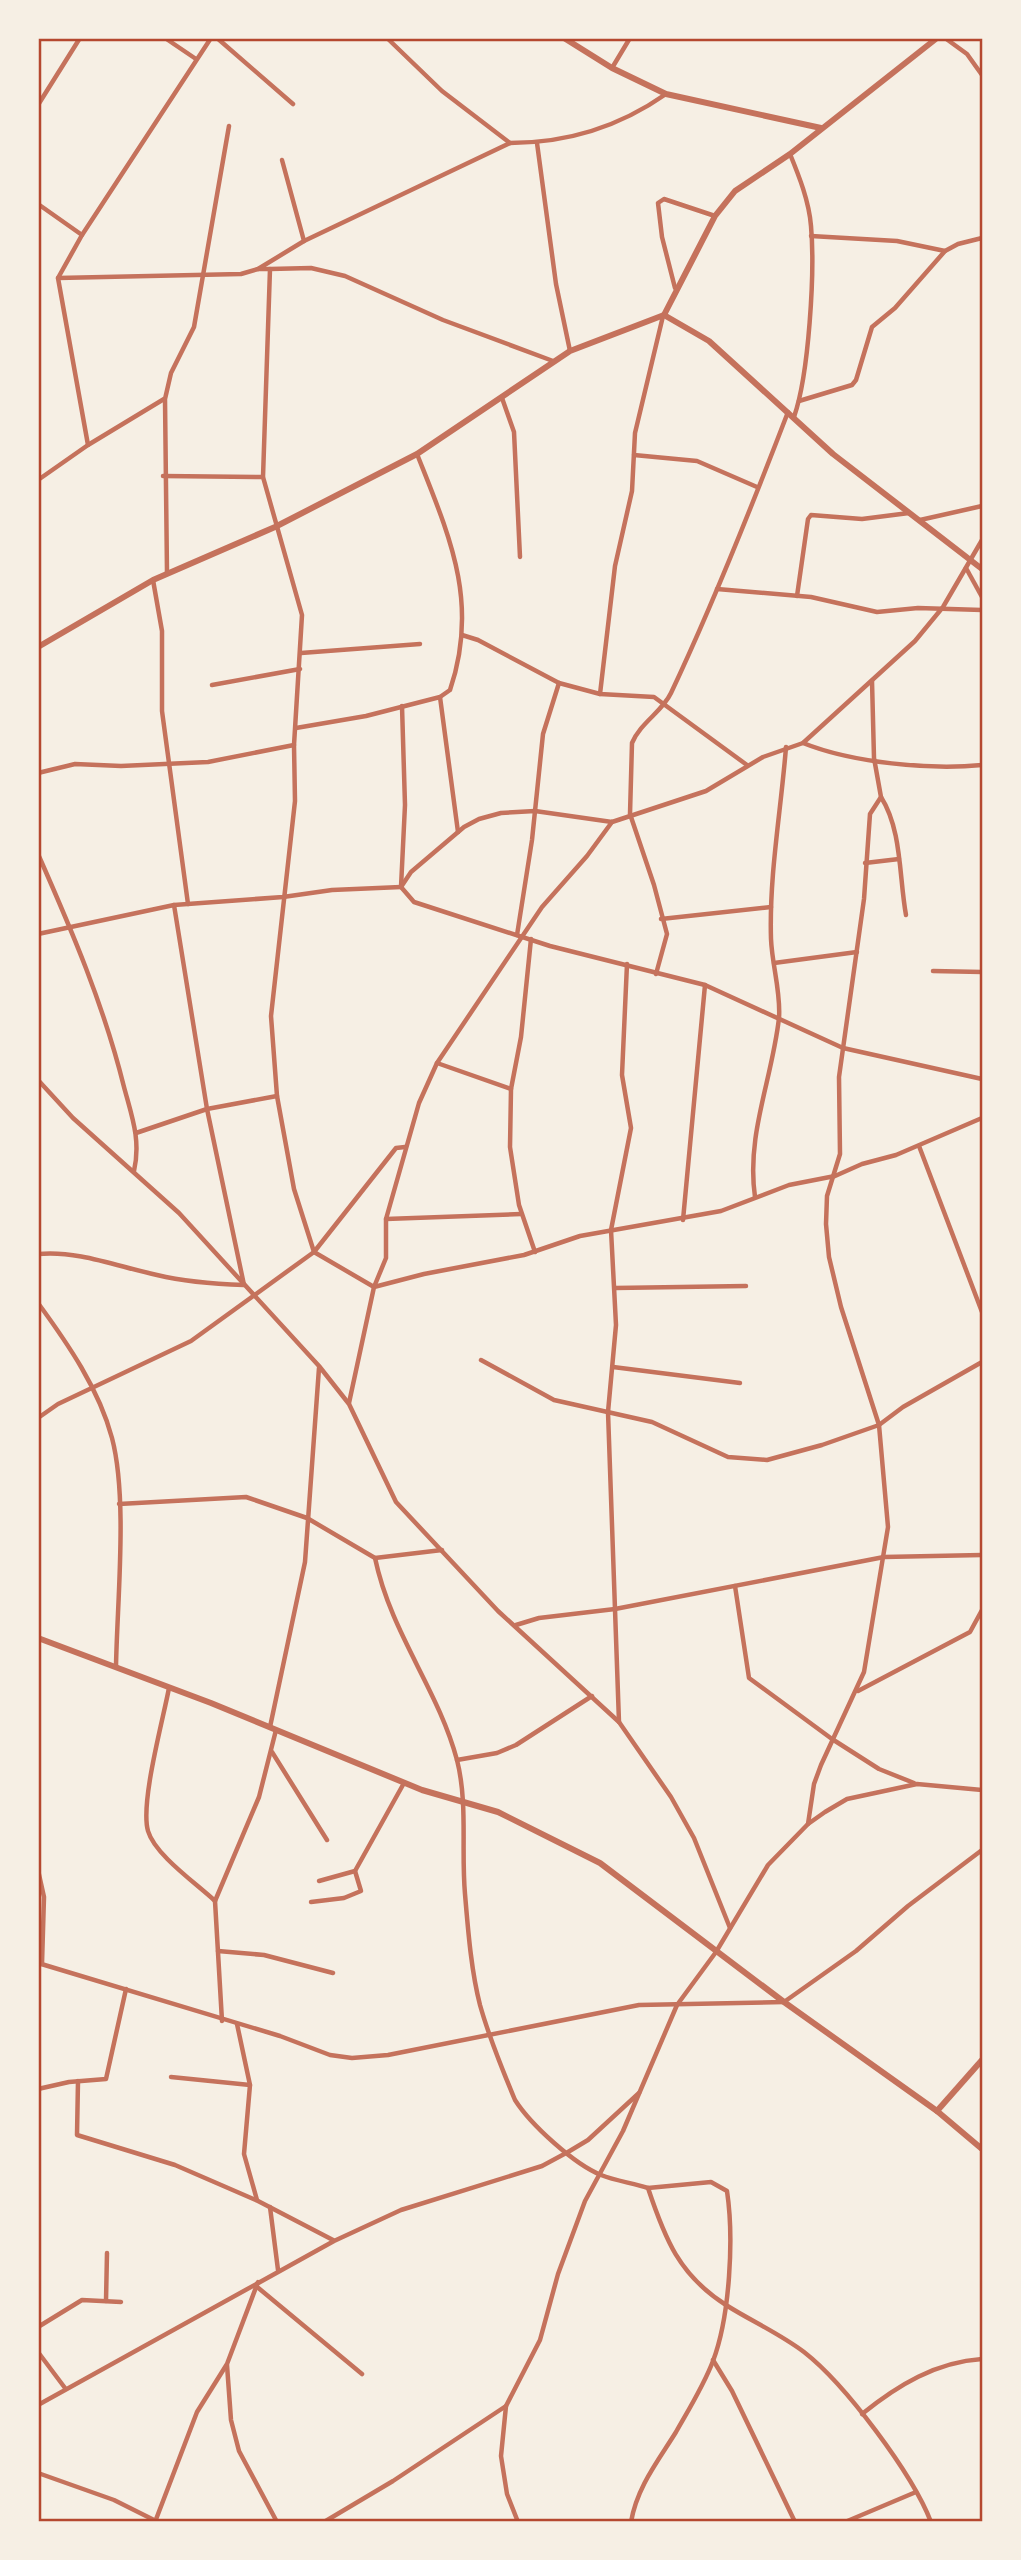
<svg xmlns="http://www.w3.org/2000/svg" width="1021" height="2560" font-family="'Fira Sans Condensed',sans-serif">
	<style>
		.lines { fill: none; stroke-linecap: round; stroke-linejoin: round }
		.minor { stroke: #c5725c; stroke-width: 4.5 }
		.tertiary { stroke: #c5725c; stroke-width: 6 }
		.neatline { fill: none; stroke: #b5482f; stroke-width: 2.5 }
	</style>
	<rect width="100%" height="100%" fill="#f6efe4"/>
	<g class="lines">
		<g class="minor">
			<path d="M 165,38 L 196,59"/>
			<path d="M 217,38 L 293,104"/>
			<path d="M 387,38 L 442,91 L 510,143"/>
			<path d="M 945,38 L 967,54 L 982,75"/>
			<path d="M 612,68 L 630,38"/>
			<path d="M 38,105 L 80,38"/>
			<path d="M 537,143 L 556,284 L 570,351"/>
			<path d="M 790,154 C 799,176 809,201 811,226 C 815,272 809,374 794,417"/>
			<path d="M 282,160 L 304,241"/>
			<path d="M 38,204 L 82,235"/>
			<path d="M 811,236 L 897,241 L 945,251"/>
			<path d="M 258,269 L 270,269 L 263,477 L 302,615 L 294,745 L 295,801 L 271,1016 L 277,1096 L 294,1189 L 314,1252 L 374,1287 L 424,1274 L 524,1255 L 580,1236 L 721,1211 L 789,1185 L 835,1176 L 862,1164 L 896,1155 L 982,1118"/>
			<path d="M 270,269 L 311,268 L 345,276 L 443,320 L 553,361"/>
			<path d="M 58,278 L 241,274 L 258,269 L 304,241 L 510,143 C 567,143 619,127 666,94"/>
			<path d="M 675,288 L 662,237 L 658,203 L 664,199 L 715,216"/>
			<path d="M 502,398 L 514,432 L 520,557"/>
			<path d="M 799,401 L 852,385 L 856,380 L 872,327 L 895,308 L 945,251 L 958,244 L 982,238"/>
			<path d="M 88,445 L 58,278 L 82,235 L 211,38"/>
			<path d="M 634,455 L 697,461 L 757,487"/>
			<path d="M 163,476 L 263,477"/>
			<path d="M 38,480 L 88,445 L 164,399"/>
			<path d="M 920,520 L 982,506"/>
			<path d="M 966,568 L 982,597"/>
			<path d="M 167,573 L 165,399 L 171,373 L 194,327 L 229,126"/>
			<path d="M 153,580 L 162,631 L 162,711 L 188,904"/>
			<path d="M 717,589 L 811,597 L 877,612 L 918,608 L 982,610"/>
			<path d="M 797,596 L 808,519 L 811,515 L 862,519 L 909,513"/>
			<path d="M 462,635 L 478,640 L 559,683 L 600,694 L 654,697 L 747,765"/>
			<path d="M 301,653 L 420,644"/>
			<path d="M 212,685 L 300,669"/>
			<path d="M 600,694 L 615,566 L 632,491 L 635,433 L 663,316"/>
			<path d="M 440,697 L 458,832"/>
			<path d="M 402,706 L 405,805 L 401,887 L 414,902 L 550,946 L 705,985 L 843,1048 L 982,1079"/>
			<path d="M 296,728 L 366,716 L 440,697 L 450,690 C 480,602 449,535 417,454"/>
			<path d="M 803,743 C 853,763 930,770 982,765"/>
			<path d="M 38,773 L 75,764 L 121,766 L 208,762 L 294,745"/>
			<path d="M 881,797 C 902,830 899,877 906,915"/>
			<path d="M 38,854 C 72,931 104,1006 124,1087 C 132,1117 141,1140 134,1171"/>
			<path d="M 865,863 L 899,859"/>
			<path d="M 401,887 L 411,872 L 464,827 L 479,819 L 501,813 L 535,811 L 612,822 L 706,791 L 763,757 L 803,743 L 915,641 L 943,607 L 982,540"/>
			<path d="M 661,919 L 771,907"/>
			<path d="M 38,934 L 174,905 L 283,897 L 332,890 L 401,887"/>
			<path d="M 517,935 L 532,840 L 543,734 L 559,683"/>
			<path d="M 531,939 L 521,1037 L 511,1089 L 510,1147 L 519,1205 L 535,1252"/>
			<path d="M 774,963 L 857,952"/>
			<path d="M 933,971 L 982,972"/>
			<path d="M 656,974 L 667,934 L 654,885 L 630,814 L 632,743 C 641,722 662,712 671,693 C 714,602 752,506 788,412"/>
			<path d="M 437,1063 L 511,1089"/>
			<path d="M 38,1080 L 73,1118 L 179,1213 L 319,1366 L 349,1404 L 396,1502 L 498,1611 L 619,1722 L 671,1797 L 694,1838 L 730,1928"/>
			<path d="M 136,1133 L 207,1109 L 277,1096"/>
			<path d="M 919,1146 L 982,1312"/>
			<path d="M 755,1197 C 746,1135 772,1080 779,1018 C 781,992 772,965 771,939 C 769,875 781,811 786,747"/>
			<path d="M 386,1219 L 521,1214"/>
			<path d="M 683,1220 L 705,985"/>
			<path d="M 38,1254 C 78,1250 119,1267 157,1275 C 186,1282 214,1284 244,1285 L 207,1109 L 174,905"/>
			<path d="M 615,1288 L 746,1286"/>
			<path d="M 38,1303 C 68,1344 99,1389 112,1438 C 128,1499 117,1602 116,1667"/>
			<path d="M 481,1360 L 554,1400 L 652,1422 L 728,1457 L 767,1460 L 822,1445 L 879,1425 L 903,1407 L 982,1362"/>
			<path d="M 613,1367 L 740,1383"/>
			<path d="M 349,1403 L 374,1287 L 386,1258 L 386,1219 L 419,1103 L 437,1063 L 542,907 L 587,856 L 612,822"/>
			<path d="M 38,1418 L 58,1404 L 191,1341 L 314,1252 L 396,1148 L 405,1147"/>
			<path d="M 119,1504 L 246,1497 L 307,1518 L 375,1558 L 442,1550"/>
			<path d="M 375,1558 C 391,1634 438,1689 457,1760 C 468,1803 461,1850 465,1894 C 468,1929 471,1970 480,2005 C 489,2037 502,2069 515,2100 C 531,2125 574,2164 601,2175 C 616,2181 633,2183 648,2188 C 665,2239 679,2275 726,2305 C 751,2321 779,2333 804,2352 C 845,2384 912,2473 931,2522"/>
			<path d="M 735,1586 L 749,1678 L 832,1739 L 879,1769 L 914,1783"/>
			<path d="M 516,1625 L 539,1618 L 615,1609 L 884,1557 L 982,1555"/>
			<path d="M 169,1688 C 163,1720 140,1803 148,1831 C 155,1855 197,1884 215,1901"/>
			<path d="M 858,1691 L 970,1632 L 982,1610"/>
			<path d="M 619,1722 L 608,1412 L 616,1325 L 611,1230 L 631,1128 L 622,1075 L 627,964"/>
			<path d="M 270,1727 L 305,1562 L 319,1368"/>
			<path d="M 272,1752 L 327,1840"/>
			<path d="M 457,1760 L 497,1753 L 516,1745 L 592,1696"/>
			<path d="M 808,1824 L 814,1784 L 821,1765 L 864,1672 L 888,1527 L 879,1425 L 841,1307 L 829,1257 L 826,1224 L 827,1196 L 840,1154 L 839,1077 L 864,899 L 870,814 L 881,797 L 874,758 L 872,681"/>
			<path d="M 38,1870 L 44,1897 L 42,1964"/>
			<path d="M 319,1881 L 355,1871 L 404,1783"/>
			<path d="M 311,1902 L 344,1898 L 361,1891 L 355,1871"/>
			<path d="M 218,1951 L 264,1955 L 333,1973"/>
			<path d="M 38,1963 L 280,2036 L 330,2055 L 352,2058 L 388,2055 L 639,2005 L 784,2002 L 856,1951 L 908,1906 L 982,1850"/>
			<path d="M 222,2021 L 215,1901 L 259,1797 L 276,1730"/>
			<path d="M 237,2024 L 250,2085 L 244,2154 L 257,2200"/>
			<path d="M 171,2077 L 250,2085"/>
			<path d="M 78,2081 L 77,2135 L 175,2165 L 258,2201 L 333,2240"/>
			<path d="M 38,2089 L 69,2082 L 106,2079 L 126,1989"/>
			<path d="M 270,2207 L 278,2270"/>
			<path d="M 256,2286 L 362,2374"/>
			<path d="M 106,2301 L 107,2253"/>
			<path d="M 38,2327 L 82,2300 L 121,2302"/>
			<path d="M 38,2352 L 65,2388"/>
			<path d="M 713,2360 L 732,2391 L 795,2522"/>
			<path d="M 227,2365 L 231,2420 L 239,2451 L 277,2522"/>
			<path d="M 38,2405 L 334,2241 L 401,2210 L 542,2166 L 568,2152 L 588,2140 L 639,2093"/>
			<path d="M 862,2414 C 898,2385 936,2362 982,2359"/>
			<path d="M 38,2473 L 114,2500 L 158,2522"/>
			<path d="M 155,2522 L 197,2412 L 227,2364 L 258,2282"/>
			<path d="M 324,2522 L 393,2481 L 506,2406"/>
			<path d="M 518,2522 L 507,2494 L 501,2456 L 506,2406 L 540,2340 L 558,2274 L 585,2201 L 623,2131 L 677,2005 L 716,1952 L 768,1865 L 808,1824 L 825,1812 L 847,1799 L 917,1784 L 982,1790"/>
			<path d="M 631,2522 C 637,2487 658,2461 676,2432 C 689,2409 704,2385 713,2361 C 730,2316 734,2238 727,2191 L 711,2182 L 648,2188"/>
			<path d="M 845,2522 L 916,2492"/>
		</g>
		<g class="tertiary">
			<path d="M 564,38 L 612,68 L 666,94 L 821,128"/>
			<path d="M 664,315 L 715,216 L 735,191 L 790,154 L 937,38"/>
			<path d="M 38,647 L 153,580 L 275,527 L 417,454 L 570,351 L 664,315 L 709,341 L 833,454 L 982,569"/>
			<path d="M 38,1638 L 211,1703 L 422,1790 L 498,1812 L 600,1863 L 784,2002 L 937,2111 L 982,2149"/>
			<path d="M 937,2111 L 982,2060"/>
		</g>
	</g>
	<rect width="1021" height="2560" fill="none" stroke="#f6efe4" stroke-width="80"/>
	<rect x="40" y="40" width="941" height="2480" class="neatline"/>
</svg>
